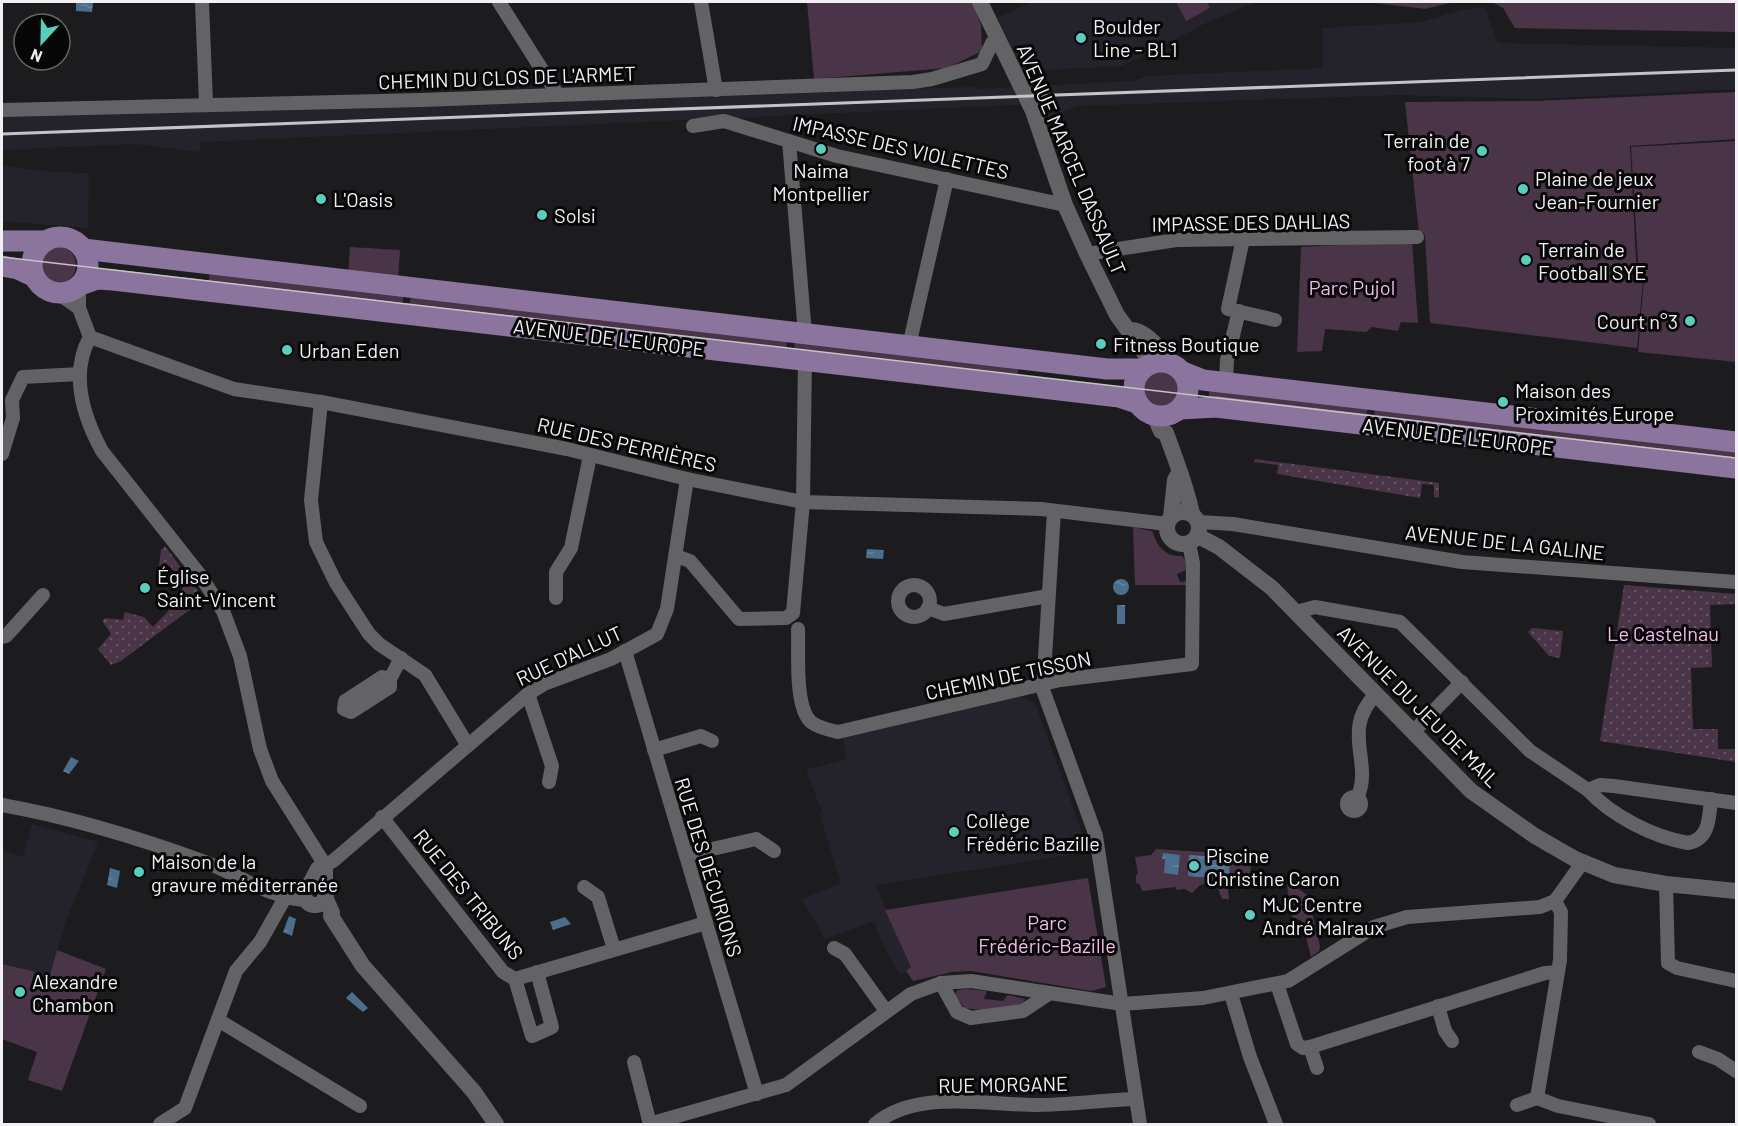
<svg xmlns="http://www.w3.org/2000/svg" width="1738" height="1126" font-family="Barlow,sans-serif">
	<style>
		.built { fill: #24232b }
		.green { fill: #4a3447 }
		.garden { fill: url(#garden-dots) }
		.water { fill: url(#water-ripples) }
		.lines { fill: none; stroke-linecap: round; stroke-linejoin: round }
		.minor { stroke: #636366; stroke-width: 14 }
		.tertiary { stroke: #636366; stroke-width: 16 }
		.primary { stroke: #8b749d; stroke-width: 21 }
		.tram { stroke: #c4c4c6; stroke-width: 1.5 }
		.rail { stroke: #c4c4c6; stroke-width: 3 }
		.poi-dot { fill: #59cebe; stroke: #070708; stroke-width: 2 }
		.labels { text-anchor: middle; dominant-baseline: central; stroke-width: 6; stroke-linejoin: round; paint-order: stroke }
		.poi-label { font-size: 20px; fill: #f1f1f3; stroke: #070708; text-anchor: start }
		.street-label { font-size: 20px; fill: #f1f1f3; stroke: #070708 }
		.park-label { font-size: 20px; fill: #f5baed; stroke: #070708 }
	</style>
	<defs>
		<pattern id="garden-dots" width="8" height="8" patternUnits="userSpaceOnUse" patternTransform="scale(1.5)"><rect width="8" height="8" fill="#4a3447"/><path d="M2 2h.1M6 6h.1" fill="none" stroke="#655262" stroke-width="1.8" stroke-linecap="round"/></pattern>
		<pattern id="water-ripples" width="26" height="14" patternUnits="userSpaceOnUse" patternTransform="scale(1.5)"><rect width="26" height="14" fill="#4b6e8d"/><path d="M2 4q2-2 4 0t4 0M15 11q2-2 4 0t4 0" fill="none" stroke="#65839e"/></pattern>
	</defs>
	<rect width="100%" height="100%" fill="#1c1c1e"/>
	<g class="built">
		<path d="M 1033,2 L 1257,2 L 1214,19 L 1122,66 L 1023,71 L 997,18 Z"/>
		<path d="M 1485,8 L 1498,43 L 1736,48 L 1736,89 L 1536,99 L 1399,95 L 1077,106 L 1045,119 L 1036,104 L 201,142 L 200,152 L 135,144 L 2,150 L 2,115 L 976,87 L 978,89 L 1132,81 L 1148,76 L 1323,68 L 1323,28 L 1422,22 L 1465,9 Z"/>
		<path d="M 2,166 L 52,172 L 89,173 L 88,228 L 2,221 Z"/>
		<path d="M 1020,696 L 1035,703 L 1089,852 L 876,885 L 911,967 L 900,976 L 882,943 L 874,921 L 825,939 L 802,899 L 841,883 L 819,813 L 822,812 L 806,770 L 846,759 L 843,738 Z"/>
		<path d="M 32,824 L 98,842 L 66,921 L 50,975 L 2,964 L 2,851 L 23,857 Z"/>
	</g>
	<g class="green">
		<path d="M 807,2 L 973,2 L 981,25 L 982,51 L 947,68 L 814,79 Z"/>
		<path d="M 1176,2 L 1207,2 L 1210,8 L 1186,21 Z"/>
		<path d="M 1367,2 L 1454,2 L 1425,9 Z"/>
		<path d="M 1492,2 L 1736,2 L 1736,32 L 1515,28 L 1503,8 Z"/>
		<path d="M 1736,92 L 1736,139 L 1630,146 L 1637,278 L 1643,279 L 1637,348 L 1430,323 L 1425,236 L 1424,233 L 1419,233 L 1405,102 L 1535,101 Z"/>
		<path d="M 1736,141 L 1736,362 L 1638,352 L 1644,277 L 1639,277 L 1631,147 Z"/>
		<path d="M 1412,241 L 1418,323 L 1401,322 L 1398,331 L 1372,327 L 1366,332 L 1325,329 L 1322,351 L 1297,352 L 1301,247 Z"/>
		<path d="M 350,247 L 400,250 L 398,280 L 348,276 Z"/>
		<circle cx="58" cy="265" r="18"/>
		<path d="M 210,268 L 404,291 L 402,309 L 208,287 Z"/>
		<path d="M 411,291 L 788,335 L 786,354 L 409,310 Z"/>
		<path d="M 795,336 L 1019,362 L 1017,381 L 794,351 Z"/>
		<circle cx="1161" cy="389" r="18"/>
		<path d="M 1210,383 L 1368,402 L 1366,422 L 1208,403 Z"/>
		<path d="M 1375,404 L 1736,445 L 1736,464 L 1374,422 Z"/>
		<path d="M 1133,527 L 1152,531 C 1157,546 1165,557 1182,556 L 1187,562 L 1186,570 L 1177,574 L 1180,582 L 1187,581 L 1187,585 L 1135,585 Z"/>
		<path d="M 1156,849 L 1252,855 L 1249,887 L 1228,887 L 1229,899 L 1222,899 L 1218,889 L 1209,883 L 1200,885 L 1192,893 L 1184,889 L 1177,890 L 1175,887 L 1142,891 L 1139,883 L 1136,884 L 1136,875 L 1138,874 L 1135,857 L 1151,855 Z"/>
		<path d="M 1088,878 L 1106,987 L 1091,991 L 971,971 L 952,972 L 913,981 L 906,971 L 911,967 L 885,910 Z"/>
		<path d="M 1286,879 L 1308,896 L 1320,946 L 1319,951 L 1311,957 L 1302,921 L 1292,917 Z"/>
		<path d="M 57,950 L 106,969 L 62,1091 L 28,1080 L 37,1052 L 2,1039 L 2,964 L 50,975 Z"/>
		<path d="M 968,989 L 987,991 L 984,999 L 1003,1001 L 1008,995 L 1025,999 L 1022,1006 L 980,1010 L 965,1008 L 954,995 L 958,990 Z"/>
	</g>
	<g class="garden">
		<path d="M 1255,459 L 1439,483 L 1439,498 L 1434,497 L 1434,485 L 1422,484 L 1420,498 L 1277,474 L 1278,465 L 1254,462 Z"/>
		<path d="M 165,546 L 204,599 L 121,661 L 111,665 L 98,649 L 111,634 L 102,621 L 105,618 L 123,620 L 125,612 L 144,617 L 153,627 L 175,604 L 184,585 L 170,566 L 159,566 L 161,550 Z"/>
		<path d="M 1624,585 L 1736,594 L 1736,604 L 1710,605 L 1712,667 L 1691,668 L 1693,729 L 1718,729 L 1718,749 L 1736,749 L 1736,762 L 1600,741 Z"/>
		<path d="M 1532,628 L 1563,631 L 1560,658 L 1549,656 L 1528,632 Z"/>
	</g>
	<g class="water">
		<path d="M 76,2 L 93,3 L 92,12 L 76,11 Z"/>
		<path d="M 867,549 L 884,550 L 883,559 L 866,558 Z"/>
		<circle cx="1121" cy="587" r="8"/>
		<rect x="1117" y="605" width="8" height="19"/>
		<path d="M 71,757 L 79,761 L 69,774 L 63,771 Z"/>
		<path d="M 1163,853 L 1180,855 L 1178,875 L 1164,873 L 1165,859 L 1162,859 Z"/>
		<path d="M 1189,855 L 1230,858 L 1229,879 L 1188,876 Z"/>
		<path d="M 110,868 L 120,871 L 117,888 L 107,885 Z"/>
		<path d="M 289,916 L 296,919 L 292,936 L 283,932 Z"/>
		<path d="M 565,917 L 571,924 L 553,930 L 550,922 Z"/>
		<path d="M 352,992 L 368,1008 L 363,1012 L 346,998 Z"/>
	</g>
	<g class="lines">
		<g class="minor">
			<path d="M 202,2 L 206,104"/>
			<path d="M 499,2 L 558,95"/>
			<path d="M 701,2 L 716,90"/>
			<path d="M 2,110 L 421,100 L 913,82 L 932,79 L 982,64 L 992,43 L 997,39"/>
			<path d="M 693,126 L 724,121 L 837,156 L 1065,205"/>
			<path d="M 789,141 L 805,334"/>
			<path d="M 1243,239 L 1228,309 L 1275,320"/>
			<path d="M 1087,254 L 1176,240 L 1417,237"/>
			<path d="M 79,286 L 79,308 L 90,337"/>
			<path d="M 57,293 L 79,308"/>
			<path d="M 90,337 C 70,373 83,416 102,451 L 200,575 L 223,611 L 240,656 L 260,749 L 272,781 L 325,865 L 333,861 L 528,694 L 544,684 L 611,659 L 657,634 L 667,609 L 687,479"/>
			<path d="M 90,337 L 234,389 L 321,402 L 567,449 L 687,479 L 803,502 L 1041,509 L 1167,524"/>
			<path d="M 909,346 L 947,179"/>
			<path d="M 1226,382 L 1227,360 L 1239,311"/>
			<path d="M 321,402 L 311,500 L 316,542 L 336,583 L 369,634 L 379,644 L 425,675 L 467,744"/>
			<path d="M 2,454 L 13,418 L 12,400 L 23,377 L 80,374"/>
			<path d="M 1054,511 L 1043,690 L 1096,836 L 1140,1124"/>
			<path d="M 1199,522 L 1233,524 L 1462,562 L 1736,582"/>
			<path d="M 676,556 L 690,561 L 739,619 L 786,618 L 793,613 L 803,502 L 805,360"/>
			<circle cx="914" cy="601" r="16"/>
			<path d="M 556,598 L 556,572 L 571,548 L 590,456"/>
			<path d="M 928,608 L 944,614 L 1048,596"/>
			<path d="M 1296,612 L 1315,607 L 1400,622 L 1530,751 L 1588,790 L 1600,785 L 1614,786 L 1736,803"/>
			<path d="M 798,629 C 799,652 794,706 811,722 C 819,728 829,730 838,732 L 1060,680 L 1192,664 L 1193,563 L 1189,544"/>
			<path d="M 2,637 L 6,636 L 43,595"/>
			<path d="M 625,651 L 757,1094"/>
			<path d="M 390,679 L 390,687 L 351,712 L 344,709 L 345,701 L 382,677 L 390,679 L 401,658"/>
			<path d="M 528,694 L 552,766 L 549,782"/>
			<path d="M 1414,731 L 1462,682"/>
			<path d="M 654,750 L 701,736 L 712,741"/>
			<path d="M 1588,790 C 1612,816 1653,837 1688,843 C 1710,839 1709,817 1711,799"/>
			<circle cx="1354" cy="804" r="7"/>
			<path d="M 1357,798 C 1374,763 1340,731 1376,694"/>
			<path d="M 2,805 C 70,817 139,838 205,862 C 237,874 272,899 306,900"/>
			<path d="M 382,817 L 503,972 L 515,979 L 706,923"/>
			<path d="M 686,855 L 756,839 L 774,851"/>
			<path d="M 1666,884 L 1668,963 L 1677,968 L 1736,981"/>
			<path d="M 584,887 L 598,897 L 614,949"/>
			<path d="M 834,948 L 845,954 L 886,1011"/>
			<path d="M 515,979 L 532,1036 L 552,1027 L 537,972"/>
			<path d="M 941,983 L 957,1012 L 971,1018 L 1023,1011 L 1050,993"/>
			<path d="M 1277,984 L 1297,1044 L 1303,1048 L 1310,1047 L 1317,1068"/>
			<path d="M 1231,994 L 1250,1057 L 1276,1124"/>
			<path d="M 1438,1006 L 1445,1031 L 1452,1041"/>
			<path d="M 218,1020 L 360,1106"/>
			<path d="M 1310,1047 L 1545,973 L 1558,972"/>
			<path d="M 1699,1052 L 1718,1059 L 1736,1071"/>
			<path d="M 634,1062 L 650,1124"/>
			<path d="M 1537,1098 L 1558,1106 L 1649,1124"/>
			<path d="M 1517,1105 L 1537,1098 L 1560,960 L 1561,912 L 1555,901"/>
			<path d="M 160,1124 L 185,1108 L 236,971 L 260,942 L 286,896"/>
			<path d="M 649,1124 L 786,1085 L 911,994 L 941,983 L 971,981 L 1122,1004 L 1203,998 L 1288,981 L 1374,927 L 1407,917 L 1540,907 L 1555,901 L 1582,863"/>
			<path d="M 875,1124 C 916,1089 986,1105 1035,1105 C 1069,1105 1103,1100 1136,1099"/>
		</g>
		<g class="tertiary">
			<path d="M 980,2 L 1033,111 L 1065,205 L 1087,254 L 1117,315 L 1146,355 L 1148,365"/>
			<path d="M 1131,330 C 1146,330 1161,350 1169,362"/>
			<path d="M 1154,415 L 1161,431 L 1166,433 C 1176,461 1186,485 1192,514"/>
			<circle cx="1183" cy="528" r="16"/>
			<path d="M 1171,517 L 1175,480 L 1179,473"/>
			<path d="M 1198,536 L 1219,547 L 1272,588 L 1471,791 L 1535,836 L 1575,859 L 1614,875 L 1666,884 L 1736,891"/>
			<circle cx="315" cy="894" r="11"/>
			<path d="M 310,884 L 318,869 L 325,865 L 325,890"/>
			<path d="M 325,897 L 332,913 L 331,916 L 363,966 L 474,1092 L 496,1124"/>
		</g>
		<g class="primary">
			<circle cx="60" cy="265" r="28"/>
			<path d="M 2,241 L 46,241"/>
			<path d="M 83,249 L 1107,369 L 1142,369"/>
			<path d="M 2,266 L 18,269 L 35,277"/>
			<path d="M 80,285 L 97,279 L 113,280 L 1119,397 L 1137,403"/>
			<circle cx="1161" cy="389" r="27"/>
			<path d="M 1183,372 L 1203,380 L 1736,442"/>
			<path d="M 1180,409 L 1216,407 L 1736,468"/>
		</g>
		<path class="tram" d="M 2,257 L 1736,458"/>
		<path class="rail" d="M 2,134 L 1736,70"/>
	</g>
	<g class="poi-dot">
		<circle cx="1081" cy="38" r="6"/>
		<circle cx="821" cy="149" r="6"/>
		<circle cx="1482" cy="151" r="6"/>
		<circle cx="1523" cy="189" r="6"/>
		<circle cx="321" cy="199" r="6"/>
		<circle cx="542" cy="215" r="6"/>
		<circle cx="1526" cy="260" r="6"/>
		<circle cx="1690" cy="321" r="6"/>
		<circle cx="1101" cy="344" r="6"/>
		<circle cx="287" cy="350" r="6"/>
		<circle cx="1503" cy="402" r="6"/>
		<circle cx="145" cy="588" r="6"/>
		<circle cx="954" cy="832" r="6"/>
		<circle cx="1194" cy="866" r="6"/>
		<circle cx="139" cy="872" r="6"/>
		<circle cx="1250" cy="915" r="6"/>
		<circle cx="20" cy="992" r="6"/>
	</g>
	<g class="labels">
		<g class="poi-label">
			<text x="1093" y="26">Boulder<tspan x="1093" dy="23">Line - BL1</tspan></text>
			<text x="1470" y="140" text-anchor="end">Terrain de<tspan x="1470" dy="23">foot à 7</tspan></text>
			<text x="821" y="170" text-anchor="middle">Naima<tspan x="821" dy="23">Montpellier</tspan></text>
			<text x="1535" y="178">Plaine de jeux<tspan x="1535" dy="23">Jean-Fournier</tspan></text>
			<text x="333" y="199">L'Oasis</text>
			<text x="554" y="215">Solsi</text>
			<text x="1538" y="249">Terrain de<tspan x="1538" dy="23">Football SYE</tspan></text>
			<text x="1678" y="321" text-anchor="end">Court n°3</text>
			<text x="1113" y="344">Fitness Boutique</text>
			<text x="299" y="350">Urban Eden</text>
			<text x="1515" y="390">Maison des<tspan x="1515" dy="23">Proximités Europe</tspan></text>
			<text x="157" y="576">Église<tspan x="157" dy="23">Saint-Vincent</tspan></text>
			<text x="966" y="820">Collège<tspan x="966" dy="23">Frédéric Bazille</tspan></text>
			<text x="1206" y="855">Piscine<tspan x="1206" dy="23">Christine Caron</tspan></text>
			<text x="151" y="861">Maison de la<tspan x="151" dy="23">gravure méditerranée</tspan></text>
			<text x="1262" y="904">MJC Centre<tspan x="1262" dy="23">André Malraux</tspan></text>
			<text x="32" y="981">Alexandre<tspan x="32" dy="23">Chambon</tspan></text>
		</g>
		<g class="street-label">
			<text transform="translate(507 77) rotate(-2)">CHEMIN DU CLOS DE L'ARMET</text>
			<text transform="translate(901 147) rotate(13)">IMPASSE DES VIOLETTES</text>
			<text transform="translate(1072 159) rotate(67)">AVENUE MARCEL DASSAULT</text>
			<text transform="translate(1251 222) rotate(-1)">IMPASSE DES DAHLIAS</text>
			<text transform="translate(609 337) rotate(7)">AVENUE DE L'EUROPE</text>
			<text transform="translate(1458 436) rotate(7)">AVENUE DE L'EUROPE</text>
			<text transform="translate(627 444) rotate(13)">RUE DES PERRIÈRES</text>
			<text transform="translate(1505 542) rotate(6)">AVENUE DE LA GALINE</text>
			<text transform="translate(569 655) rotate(-25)">RUE D'ALLUT</text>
			<text transform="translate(1008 675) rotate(-12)">CHEMIN DE TISSON</text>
			<text transform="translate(1419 706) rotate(45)">AVENUE DU JEU DE MAIL</text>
			<text transform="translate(709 867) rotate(73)">RUE DES DÉCURIONS</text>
			<text transform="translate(469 894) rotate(51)">RUE DES TRIBUNS</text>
			<text transform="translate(1003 1084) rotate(-1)">RUE MORGANE</text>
		</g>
		<g class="park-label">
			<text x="1352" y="287">Parc Pujol</text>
			<text x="1663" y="633">Le Castelnau</text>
			<text x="1047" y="922">Parc<tspan x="1047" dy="23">Frédéric-Bazille</tspan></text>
		</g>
	</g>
	<rect width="1738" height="1126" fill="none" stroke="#f1f1f3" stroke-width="6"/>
	<g transform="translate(42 42) rotate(202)"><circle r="28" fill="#070708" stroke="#656566" stroke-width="1.5"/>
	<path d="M0-4.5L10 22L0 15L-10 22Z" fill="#59cebe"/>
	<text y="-9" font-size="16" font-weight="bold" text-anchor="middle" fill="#f1f1f3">N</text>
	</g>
</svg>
